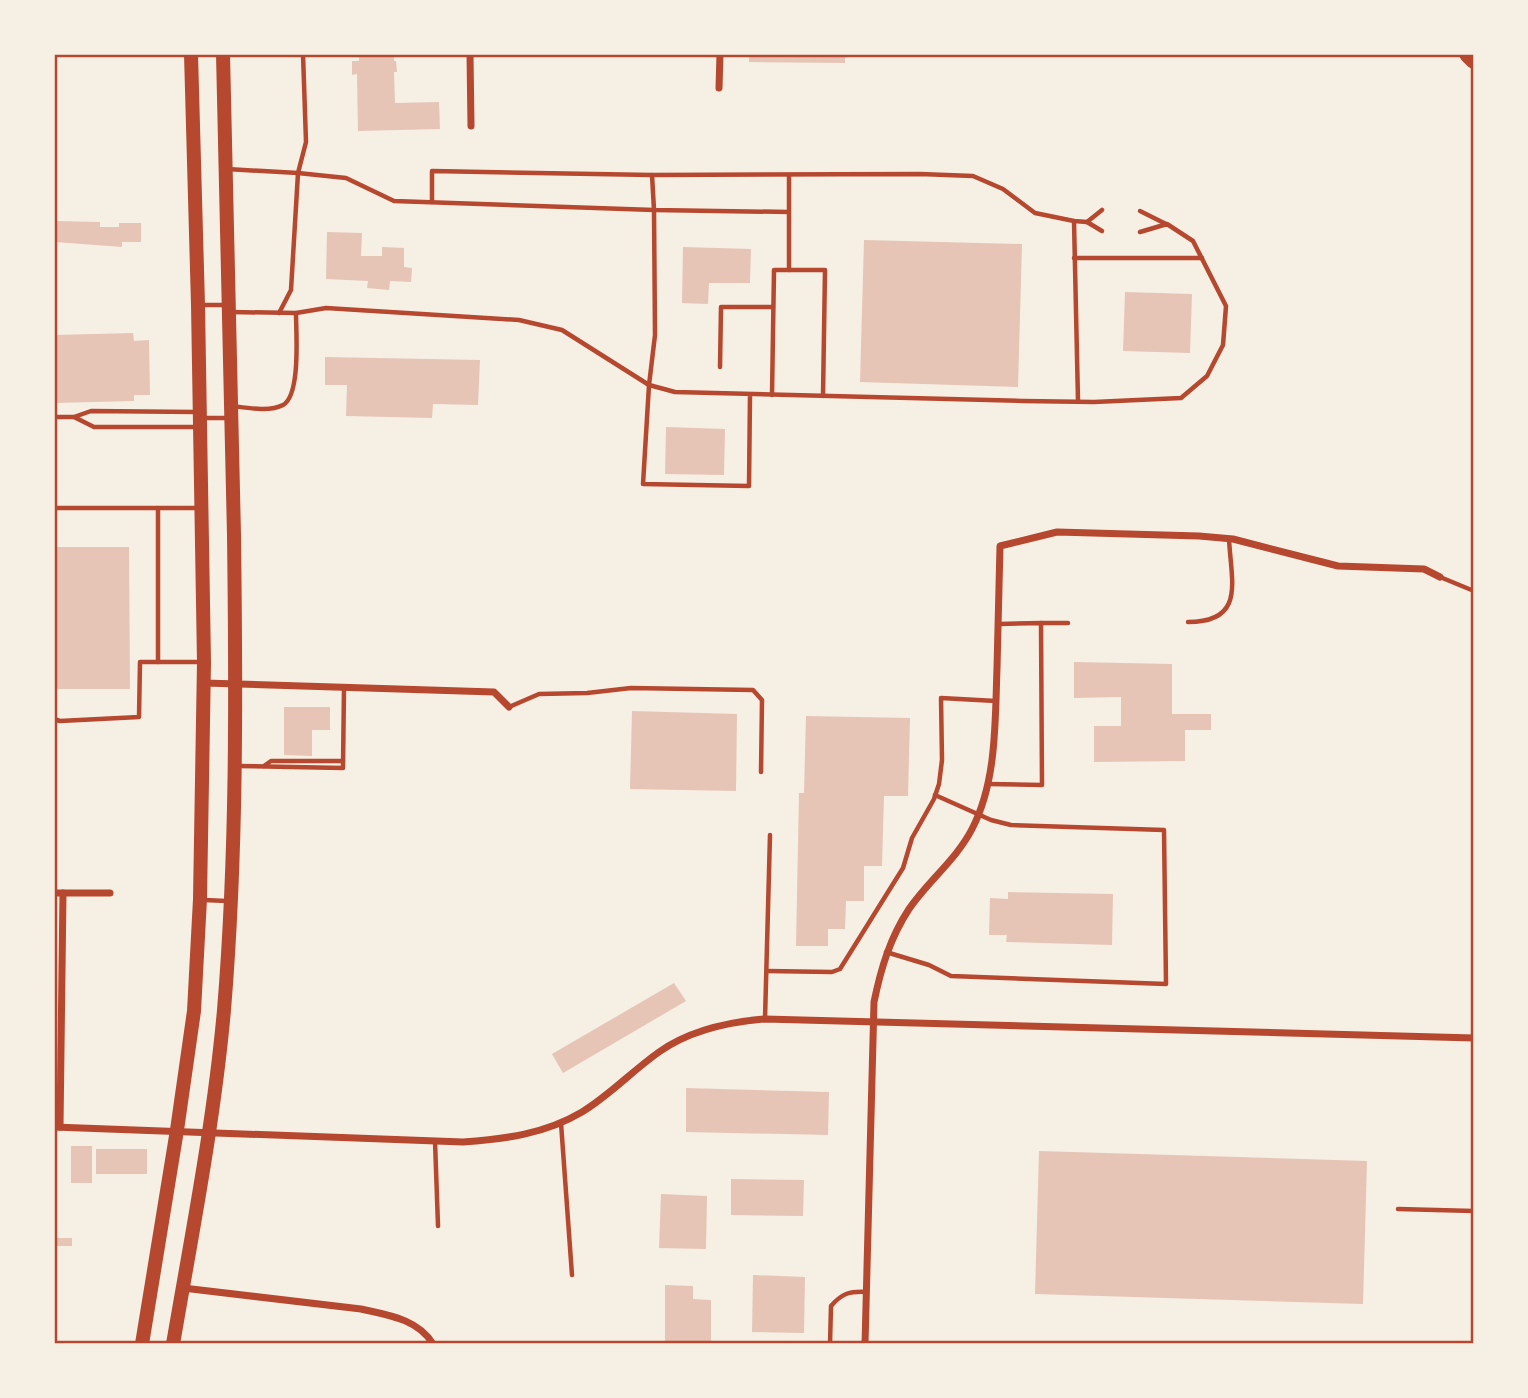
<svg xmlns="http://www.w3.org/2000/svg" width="1528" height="1398" font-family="'Public Sans',sans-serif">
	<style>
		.building { fill: #e6c5b7 }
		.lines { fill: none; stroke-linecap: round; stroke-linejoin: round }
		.service { stroke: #b5482f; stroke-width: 4.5 }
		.minor { stroke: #b5482f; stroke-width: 7 }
		.primary { stroke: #b5482f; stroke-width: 14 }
		.motorway { stroke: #b5482f; stroke-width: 18 }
		.neatline { fill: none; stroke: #b5482f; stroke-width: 2.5 }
	</style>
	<rect width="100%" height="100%" fill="#f6efe4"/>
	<g class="building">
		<path d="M 359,54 L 394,54 L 394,61 L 396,61 L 397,72 L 394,72 L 395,103 L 439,102 L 440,129 L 358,131 L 357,74 L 352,75 L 352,61 L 359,61 Z"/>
		<path d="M 749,54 L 845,54 L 845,63 L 749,62 Z"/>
		<path d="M 56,221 L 100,222 L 100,227 L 119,227 L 119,223 L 141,223 L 141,242 L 122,242 L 122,247 L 55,242 Z"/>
		<path d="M 327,232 L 362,233 L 361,256 L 382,256 L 382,247 L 404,248 L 404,267 L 412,268 L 411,282 L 390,281 L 389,290 L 367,288 L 368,281 L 326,279 Z"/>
		<path d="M 864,240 L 1022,244 L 1018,387 L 860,382 Z"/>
		<path d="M 683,247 L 751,249 L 750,283 L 709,283 L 708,304 L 682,303 Z"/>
		<path d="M 1125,292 L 1192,294 L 1190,353 L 1123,351 Z"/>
		<path d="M 133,333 L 134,341 L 149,340 L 150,395 L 134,395 L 134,401 L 54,403 L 54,335 Z"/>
		<path d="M 325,357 L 480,360 L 478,405 L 433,404 L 432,418 L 346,416 L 347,385 L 325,385 Z"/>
		<path d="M 666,427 L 725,429 L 724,475 L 665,474 Z"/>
		<path d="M 54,547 L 129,547 L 130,689 L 54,689 Z"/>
		<path d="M 1074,662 L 1172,664 L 1172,714 L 1211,714 L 1211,730 L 1185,730 L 1185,761 L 1094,762 L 1094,726 L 1121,726 L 1121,697 L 1074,698 Z"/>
		<path d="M 284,707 L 330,707 L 330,730 L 312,730 L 312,756 L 284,755 Z"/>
		<path d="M 632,711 L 737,714 L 736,791 L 630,789 Z"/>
		<path d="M 806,716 L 910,718 L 908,796 L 884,796 L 882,866 L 864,866 L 864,901 L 846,901 L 845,929 L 828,929 L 828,946 L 796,946 L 799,793 L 804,793 Z"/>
		<path d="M 1008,892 L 1113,894 L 1112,945 L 1006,942 L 1007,935 L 989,935 L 990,898 L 1008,899 Z"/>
		<path d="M 674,983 L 686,1001 L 563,1073 L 552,1054 Z"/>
		<path d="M 686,1088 L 829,1092 L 828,1135 L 686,1132 Z"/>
		<rect x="71" y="1146" width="21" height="37"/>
		<rect x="96" y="1149" width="51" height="25"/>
		<path d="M 1039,1151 L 1367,1161 L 1363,1304 L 1035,1294 Z"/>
		<path d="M 731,1179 L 804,1180 L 803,1216 L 731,1215 Z"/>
		<path d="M 661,1194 L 707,1196 L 706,1249 L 659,1248 Z"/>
		<rect x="54" y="1238" width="18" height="8"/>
		<path d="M 753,1275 L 805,1277 L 804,1333 L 752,1332 Z"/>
		<path d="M 665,1285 L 693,1286 L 693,1299 L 711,1300 L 711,1342 L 665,1344 Z"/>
	</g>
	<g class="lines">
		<g class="service">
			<path d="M 227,169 L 298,173 L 346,178 L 394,201 L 654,210 L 655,335 L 649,385 L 562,330 L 519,320 L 326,308 L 296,313 L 231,312"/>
			<path d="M 652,175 L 654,210 L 789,212"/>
			<path d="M 789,176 L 789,270"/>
			<path d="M 432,202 L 432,171 L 652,175 L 920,174 L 973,176 L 1003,189 L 1035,213 L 1074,221 L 1087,222 L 1102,210"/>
			<path d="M 1140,211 L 1166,224"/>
			<path d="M 1074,221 L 1078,401"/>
			<path d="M 1087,222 L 1102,231"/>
			<path d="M 1074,258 L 1202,258"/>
			<path d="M 199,305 L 226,305"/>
			<path d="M 279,313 L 291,290 L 298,173 L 306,142 L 303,54"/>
			<path d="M 720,367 L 721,307 L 773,307"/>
			<path d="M 750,394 L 749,486 L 643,484 L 649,385 L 675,392 L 1023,401 L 1094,402 L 1181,398 L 1207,376 L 1223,345 L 1226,306 L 1193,241 L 1167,224 L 1140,232"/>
			<path d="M 772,395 L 774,270 L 825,270 L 823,396"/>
			<path d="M 233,406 C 248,408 270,412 283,405 C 301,395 296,332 296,313"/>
			<path d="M 196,412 L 91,411 L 74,417 L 94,427 L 199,427"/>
			<path d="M 54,417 L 74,417"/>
			<path d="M 204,418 L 231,418"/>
			<path d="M 54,508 L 197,508"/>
			<path d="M 1440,577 L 1474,591"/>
			<path d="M 1188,622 C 1246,622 1231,581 1229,539"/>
			<path d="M 1041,623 L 1068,623"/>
			<path d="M 158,662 L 158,508"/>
			<path d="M 509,707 L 539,694 L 587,693 L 631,688 L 753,690 L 762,700 L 761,772"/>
			<path d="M 54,719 L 60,721 L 139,717 L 140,662 L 202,662"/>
			<path d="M 238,766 L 343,768 L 344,687"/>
			<path d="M 264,766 L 271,761 L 343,761"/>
			<path d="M 988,784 L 1042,785 L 1041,623 L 999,624"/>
			<path d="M 204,900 L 227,901"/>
			<path d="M 886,952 L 929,965 L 951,976 L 1166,984 L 1164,830 L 1011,825 L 991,820 L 935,795"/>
			<path d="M 767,971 L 832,972 L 840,969 L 903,868 L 912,838 L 934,799 L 939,784 L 942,760 L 941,698 L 996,701"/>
			<path d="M 765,1019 L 770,835"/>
			<path d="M 561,1123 L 572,1275"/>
			<path d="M 435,1141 L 438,1226"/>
			<path d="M 1398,1209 L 1474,1211"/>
			<path d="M 830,1344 L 831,1306 C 842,1293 850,1291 867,1292"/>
		</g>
		<g class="minor">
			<path d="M 470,54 L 471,126"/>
			<path d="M 719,88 L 720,54"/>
			<path d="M 204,683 L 494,692 L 509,707"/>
			<path d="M 54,893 L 110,893"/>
			<path d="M 54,1127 L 463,1142 C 505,1139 545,1134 582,1112 C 610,1095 632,1071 659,1052 C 690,1030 728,1022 765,1019 L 1474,1038"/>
			<path d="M 60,1127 L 63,893"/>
			<path d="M 183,1288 L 361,1309 C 388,1315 418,1319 433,1344"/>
			<path d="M 865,1344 L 874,1002 C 881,968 890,938 909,909 C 928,881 956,860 972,829 C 997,781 995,721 997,668 C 998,627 999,587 1000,546 L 1057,532 L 1199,536 L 1233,539 L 1338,566 L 1424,569 L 1440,577"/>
		</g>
		<g class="primary">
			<path d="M 142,1344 L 177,1130 L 194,1011 L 200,899 L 204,662 L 198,305 L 191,54"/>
			<path d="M 173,1344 C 192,1233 214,1122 224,1010 C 237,852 236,693 234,535 C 231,375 227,215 223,54"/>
		</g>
		<path class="motorway" d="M 1468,54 L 1474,60"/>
	</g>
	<rect width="1528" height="1398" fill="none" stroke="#f6efe4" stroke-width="112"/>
	<rect x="56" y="56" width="1416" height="1286" class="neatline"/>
</svg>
